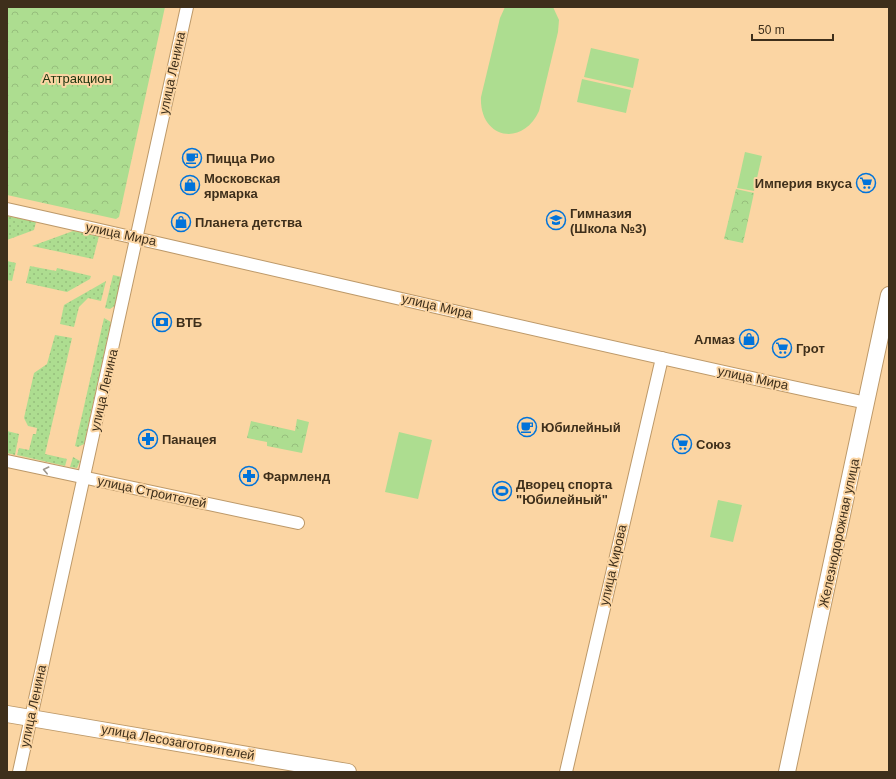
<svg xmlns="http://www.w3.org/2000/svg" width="896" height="779" font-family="Helvetica,sans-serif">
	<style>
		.grass { fill: url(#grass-dots) }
		.park { fill: url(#park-crowns) }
		.garden { fill: #addd90 }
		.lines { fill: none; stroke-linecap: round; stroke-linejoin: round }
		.minor-casing { stroke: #bd9969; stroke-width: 14 }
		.secondary-casing { stroke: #bd9969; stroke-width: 18 }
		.minor { stroke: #fff; stroke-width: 12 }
		.secondary { stroke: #fff; stroke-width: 16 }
		.oneway { stroke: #9e978d }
		.labels { text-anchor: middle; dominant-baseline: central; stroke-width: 4; stroke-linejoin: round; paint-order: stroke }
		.street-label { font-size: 13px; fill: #3e2f1b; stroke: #fbd5a3 }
		.park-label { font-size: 13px; fill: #203610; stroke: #fbd5a3 }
		.poi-label { font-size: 13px; font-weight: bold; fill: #3e2f1b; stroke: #fbd5a3; text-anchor: start }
	</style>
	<defs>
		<pattern id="grass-dots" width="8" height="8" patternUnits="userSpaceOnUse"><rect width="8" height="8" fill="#addd90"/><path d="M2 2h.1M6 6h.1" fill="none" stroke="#96be7c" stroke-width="1.8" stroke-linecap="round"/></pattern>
		<pattern id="park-crowns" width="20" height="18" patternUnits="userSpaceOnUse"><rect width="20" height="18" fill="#addd90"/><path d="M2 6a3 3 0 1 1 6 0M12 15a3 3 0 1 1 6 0" fill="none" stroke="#96be7c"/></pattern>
	</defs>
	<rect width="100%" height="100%" fill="#fbd5a3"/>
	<g class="grass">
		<path d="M 7,216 L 36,222 L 34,230 L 7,240 Z"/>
		<path d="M 73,231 L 99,236 L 93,259 L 32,246 Z"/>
		<path d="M 7,261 L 16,263 L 12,281 L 7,280 Z"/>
		<path d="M 30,266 L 56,271 L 57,268 L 91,276 L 90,279 L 67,292 L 26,283 Z"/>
		<path d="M 113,275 L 122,277 L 116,305 L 110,309 L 105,308 Z"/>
		<path d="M 106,281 L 101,301 L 88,298 L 79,307 L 74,327 L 60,324 L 64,305 Z"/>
		<path d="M 104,318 L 111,322 L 84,444 L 78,447 L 75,446 Z"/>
		<path d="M 55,335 L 72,338 L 45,454 L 67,459 L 65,466 L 17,455 L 19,448 L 29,450 L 33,434 L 36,434 L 37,428 L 28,426 L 24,418 L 34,373 L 47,364 Z"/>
		<path d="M 7,431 L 19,434 L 15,455 L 7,453 Z"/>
		<path d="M 73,457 L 80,461 L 77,468 L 70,467 Z"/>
	</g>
	<g class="park">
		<path d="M 7,7 L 165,7 L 119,217 L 116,219 L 7,195 Z"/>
		<path d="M 736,189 L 754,193 L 743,243 L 724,239 Z"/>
		<path d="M 297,419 L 309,422 L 302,453 L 267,446 L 267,442 L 247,438 L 251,421 L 295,431 Z"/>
	</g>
	<g class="garden">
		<path d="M 505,7 L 553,7 L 559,20 L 558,32 L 539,111 C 522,148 479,138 481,97 L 500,18 Z"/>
		<path d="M 591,48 L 639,59 L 633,88 L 584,77 Z"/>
		<path d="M 582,79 L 631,90 L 626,113 L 577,102 Z"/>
		<path d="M 745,152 L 762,156 L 754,191 L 737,188 Z"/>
		<path d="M 399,432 L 432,440 L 418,499 L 385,492 Z"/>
		<path d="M 718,500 L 742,505 L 733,542 L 710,537 Z"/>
	</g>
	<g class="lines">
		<g class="minor-casing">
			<g id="minor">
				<path d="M 7,209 C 294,273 579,342 867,403"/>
				<path d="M 7,461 L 298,523"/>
				<path d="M 19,772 L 187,7"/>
				<path d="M 566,772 L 662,358"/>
			</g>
		</g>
		<g class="secondary-casing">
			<g id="secondary">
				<path d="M 7,714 L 348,772"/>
				<path d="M 787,772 L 889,295"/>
			</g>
		</g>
		<use href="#minor" class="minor"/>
		<use href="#secondary" class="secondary"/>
	</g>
	<defs><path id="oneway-chevron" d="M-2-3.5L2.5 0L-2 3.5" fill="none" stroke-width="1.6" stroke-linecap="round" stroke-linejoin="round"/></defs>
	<use class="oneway" href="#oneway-chevron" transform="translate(46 470) rotate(-167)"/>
	<defs>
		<g id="cafe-ring" transform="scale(1)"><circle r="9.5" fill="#fbd5a3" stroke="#0173da" stroke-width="1.5"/><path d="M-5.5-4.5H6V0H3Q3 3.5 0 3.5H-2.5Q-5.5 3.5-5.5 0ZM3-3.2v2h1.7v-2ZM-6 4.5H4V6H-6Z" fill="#0173da"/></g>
		<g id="supermarket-ring" transform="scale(1)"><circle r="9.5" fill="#fbd5a3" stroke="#0173da" stroke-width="1.5"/><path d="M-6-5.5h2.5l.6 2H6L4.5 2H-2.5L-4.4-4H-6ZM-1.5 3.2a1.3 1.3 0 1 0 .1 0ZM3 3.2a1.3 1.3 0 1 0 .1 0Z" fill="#0173da"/></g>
		<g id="shop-ring" transform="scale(1)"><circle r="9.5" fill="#fbd5a3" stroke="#0173da" stroke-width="1.5"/><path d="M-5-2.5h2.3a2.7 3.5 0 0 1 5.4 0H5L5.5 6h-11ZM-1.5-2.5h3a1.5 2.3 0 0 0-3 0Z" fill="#0173da"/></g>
		<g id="school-ring" transform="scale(1)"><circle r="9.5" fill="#fbd5a3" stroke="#0173da" stroke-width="1.5"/><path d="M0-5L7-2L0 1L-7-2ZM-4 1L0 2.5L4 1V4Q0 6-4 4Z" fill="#0173da"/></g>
		<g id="bank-ring" transform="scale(1)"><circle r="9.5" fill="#fbd5a3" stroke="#0173da" stroke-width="1.5"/><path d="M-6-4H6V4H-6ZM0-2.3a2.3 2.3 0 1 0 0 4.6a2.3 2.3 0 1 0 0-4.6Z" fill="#0173da"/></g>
		<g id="pharmacy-ring" transform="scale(1)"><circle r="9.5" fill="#fbd5a3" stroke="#0173da" stroke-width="1.5"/><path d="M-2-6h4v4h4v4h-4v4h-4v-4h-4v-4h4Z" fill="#0173da"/></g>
		<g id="stadium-ring" transform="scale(1)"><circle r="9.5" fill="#fbd5a3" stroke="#0173da" stroke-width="1.5"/><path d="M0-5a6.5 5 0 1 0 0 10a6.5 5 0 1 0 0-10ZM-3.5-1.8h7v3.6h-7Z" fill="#0173da"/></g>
	</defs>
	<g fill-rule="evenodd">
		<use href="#cafe-ring" x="192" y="158"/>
		<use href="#supermarket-ring" x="866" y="183"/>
		<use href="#shop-ring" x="190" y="185"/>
		<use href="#school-ring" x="556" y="220"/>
		<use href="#shop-ring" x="181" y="222"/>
		<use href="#bank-ring" x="162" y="322"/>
		<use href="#shop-ring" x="749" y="339"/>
		<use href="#supermarket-ring" x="782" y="348"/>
		<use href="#cafe-ring" x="527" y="427"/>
		<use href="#pharmacy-ring" x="148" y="439"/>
		<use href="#supermarket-ring" x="682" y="444"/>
		<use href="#pharmacy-ring" x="249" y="476"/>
		<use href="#stadium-ring" x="502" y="491"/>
	</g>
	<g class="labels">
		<g class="street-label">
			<text transform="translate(172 73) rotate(-78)">улица Ленина</text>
			<text transform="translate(121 234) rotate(12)">улица Мира</text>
			<text transform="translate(437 306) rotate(13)">улица Мира</text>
			<text transform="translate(753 378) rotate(12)">улица Мира</text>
			<text transform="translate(104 390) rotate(-77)">улица Ленина</text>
			<text transform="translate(152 492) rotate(12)">улица Строителей</text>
			<text transform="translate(839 533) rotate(-78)">Железнодорожная улица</text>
			<text transform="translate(613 565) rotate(-77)">улица Кирова</text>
			<text transform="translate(33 706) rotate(-78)">улица Ленина</text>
			<text transform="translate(178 742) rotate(10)">улица Лесозаготовителей</text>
		</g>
		<g class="park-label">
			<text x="77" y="78">Аттракцион</text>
		</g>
		<g class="poi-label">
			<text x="206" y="158">Пицца Рио</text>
			<text x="204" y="178">Московская<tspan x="204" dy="15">ярмарка</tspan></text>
			<text x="852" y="183" text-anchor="end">Империя вкуса</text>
			<text x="570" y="213">Гимназия<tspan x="570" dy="15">(Школа №3)</tspan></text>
			<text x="195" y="222">Планета детства</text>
			<text x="176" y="322">ВТБ</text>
			<text x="735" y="339" text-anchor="end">Алмаз</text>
			<text x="796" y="348">Грот</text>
			<text x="541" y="427">Юбилейный</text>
			<text x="162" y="439">Панацея</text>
			<text x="696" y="444">Союз</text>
			<text x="263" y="476">Фармленд</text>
			<text x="516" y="484">Дворец спорта<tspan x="516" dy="15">"Юбилейный"</tspan></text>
		</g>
	</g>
	<rect width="896" height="779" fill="none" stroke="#3e2f1b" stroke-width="16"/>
	<path d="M752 34v6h81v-6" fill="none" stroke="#3e2f1b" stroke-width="2"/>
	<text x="758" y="34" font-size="12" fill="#3e2f1b" stroke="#fbd5a3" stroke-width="3" paint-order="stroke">50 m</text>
</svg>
